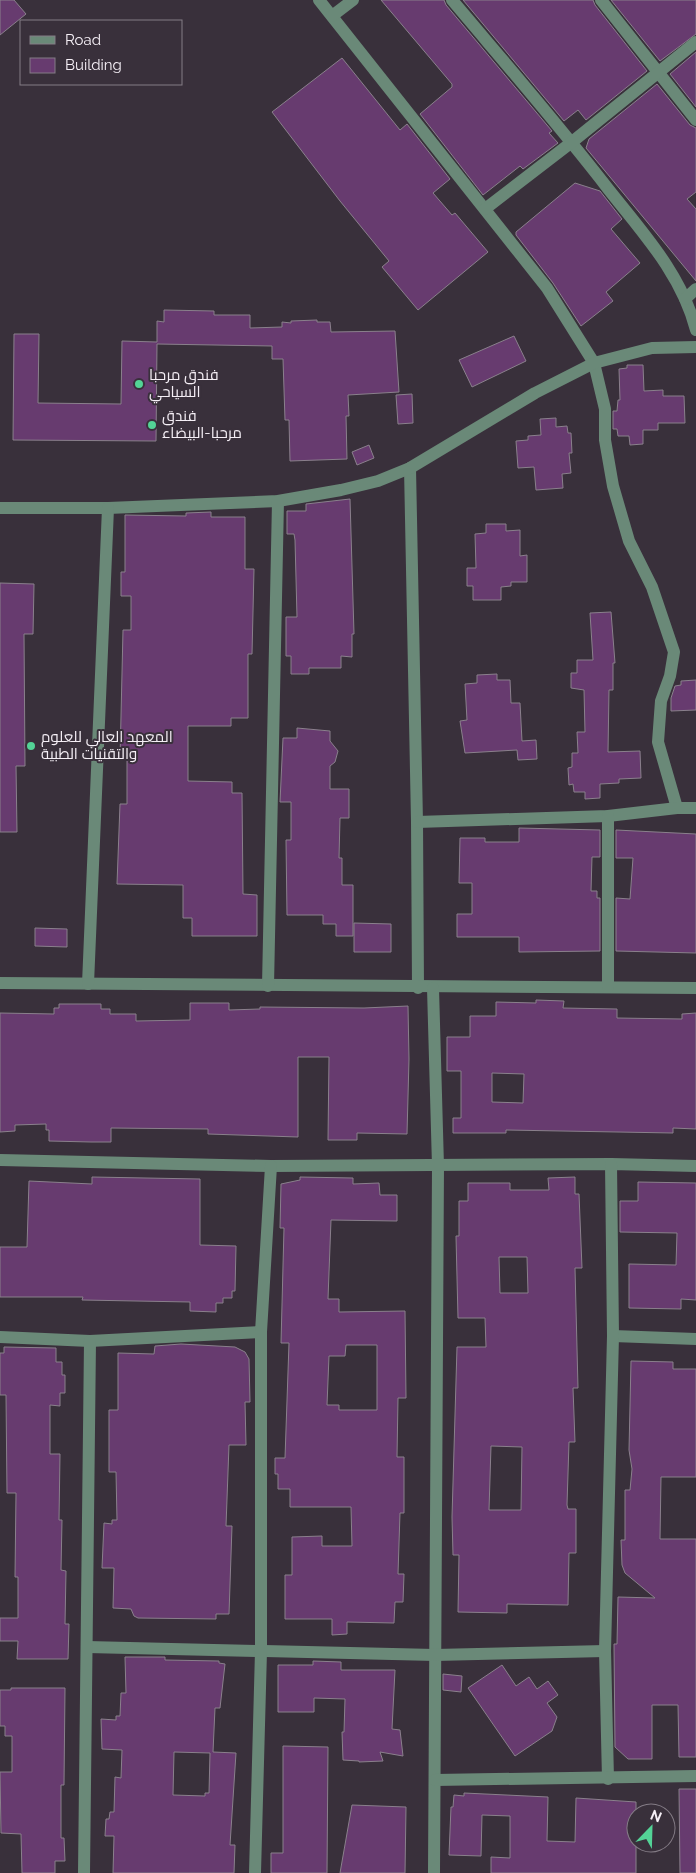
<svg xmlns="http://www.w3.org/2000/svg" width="696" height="1873" font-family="Raleway,Cairo,sans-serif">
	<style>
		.building { fill: #673b6f; stroke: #8a808c; fill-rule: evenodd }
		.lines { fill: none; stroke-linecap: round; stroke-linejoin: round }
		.minor { stroke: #6a8978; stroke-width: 12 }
		.poi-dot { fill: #53d396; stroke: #39303b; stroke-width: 2 }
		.labels { text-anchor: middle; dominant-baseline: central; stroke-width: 4; stroke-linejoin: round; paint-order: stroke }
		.poi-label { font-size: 15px; fill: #f5eff6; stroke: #39303b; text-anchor: start }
	</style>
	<rect width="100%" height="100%" fill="#39303b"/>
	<g class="building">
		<path d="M 0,0 L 14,0 L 26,14 L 0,35 Z"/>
		<path d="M 381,0 L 444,0 L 446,5 L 552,131 L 549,133 L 558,143 L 523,169 L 520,166 L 483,195 L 420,114 L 452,87 L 452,84 Z"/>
		<path d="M 463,0 L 593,0 L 595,5 L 647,71 L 586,120 L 578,110 L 564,121 Z"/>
		<path d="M 611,0 L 696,0 L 696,34 L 660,61 Z"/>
		<path d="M 696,52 L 696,107 L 670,74 Z"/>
		<path d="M 342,58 L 400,130 L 407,124 L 450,179 L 433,193 L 452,215 L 455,213 L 488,252 L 418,310 L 382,267 L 389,261 L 340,201 L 272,112 Z"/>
		<path d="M 657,84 L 690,125 L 696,128 L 696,192 L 687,199 L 696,209 L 696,281 L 586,148 L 589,139 Z"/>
		<path d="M 575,183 L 600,191 L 622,219 L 611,229 L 640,263 L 606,292 L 613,301 L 581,326 L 553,283 L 516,235 L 516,232 Z"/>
		<path d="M 164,310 L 214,311 L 214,315 L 250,315 L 250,328 L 282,327 L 282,322 L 291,323 L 291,321 L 317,320 L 317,322 L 330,322 L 331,332 L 395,331 L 399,392 L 348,395 L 349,416 L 346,416 L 347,459 L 290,461 L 289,420 L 285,420 L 283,359 L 272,359 L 272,346 L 157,344 L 156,441 L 13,440 L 14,334 L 39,334 L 38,403 L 121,404 L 122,341 L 157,342 L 157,321 L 164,322 Z"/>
		<path d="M 514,336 L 526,361 L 472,387 L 459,360 Z"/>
		<path d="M 627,365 L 643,365 L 644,391 L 663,390 L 663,396 L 684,396 L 685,423 L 658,423 L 658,430 L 643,430 L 643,444 L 630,445 L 629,436 L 618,436 L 617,429 L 613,429 L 613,411 L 617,411 L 618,400 L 620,400 L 619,369 L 627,368 Z"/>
		<path d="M 412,394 L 413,423 L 398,424 L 396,395 Z"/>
		<path d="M 556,418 L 556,427 L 567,426 L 568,433 L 571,433 L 572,453 L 569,453 L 571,473 L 562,474 L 563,488 L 536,490 L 534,467 L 518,468 L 516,441 L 528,440 L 528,436 L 541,435 L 540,419 Z"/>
		<path d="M 369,445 L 374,458 L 357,465 L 352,452 Z"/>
		<path d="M 350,499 L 354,634 L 352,634 L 352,657 L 341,656 L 341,668 L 309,668 L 309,674 L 291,674 L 291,656 L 286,656 L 286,617 L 297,617 L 295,540 L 294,534 L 287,534 L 287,511 L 306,511 L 306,504 Z"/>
		<path d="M 211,512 L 211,517 L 245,517 L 245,569 L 254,569 L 252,654 L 248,654 L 248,718 L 231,718 L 231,726 L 188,726 L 188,781 L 232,782 L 232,793 L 242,793 L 243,894 L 257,895 L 257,936 L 192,936 L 192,918 L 183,918 L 183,885 L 117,884 L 120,804 L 127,804 L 127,759 L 120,759 L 123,630 L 131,630 L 131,596 L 121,596 L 121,572 L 125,572 L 125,515 L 186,516 L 186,513 Z"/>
		<path d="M 486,524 L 506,524 L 506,531 L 520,530 L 520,556 L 527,555 L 527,582 L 511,582 L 511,586 L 501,587 L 501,600 L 473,600 L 473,586 L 467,586 L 467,568 L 476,568 L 475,534 L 486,533 Z"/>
		<path d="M 0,583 L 34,584 L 33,634 L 24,634 L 25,766 L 16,766 L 17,832 L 0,832 Z"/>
		<path d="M 611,612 L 615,663 L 613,663 L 613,690 L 609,690 L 608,752 L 640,751 L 641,778 L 619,779 L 619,783 L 600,784 L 600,798 L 585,799 L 585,792 L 574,792 L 573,784 L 569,785 L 568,768 L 572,767 L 572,753 L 578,753 L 577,732 L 585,732 L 584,690 L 571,688 L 571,673 L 577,673 L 577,660 L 593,660 L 590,613 Z"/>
		<path d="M 497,674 L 497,680 L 510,680 L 511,703 L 520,703 L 522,741 L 536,740 L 537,759 L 518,760 L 517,750 L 465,753 L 460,721 L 467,720 L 465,684 L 477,683 L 477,675 Z"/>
		<path d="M 696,680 L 696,710 L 671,711 L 671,698 L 675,686 L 681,685 L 681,681 Z"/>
		<path d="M 297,728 L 330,731 L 330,741 L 338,751 L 335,762 L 330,766 L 330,789 L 349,789 L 349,818 L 340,818 L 339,858 L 342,858 L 342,885 L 353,885 L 353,936 L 336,936 L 336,924 L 323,924 L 323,915 L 287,915 L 286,840 L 291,840 L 291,802 L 280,802 L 283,738 L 297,738 Z"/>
		<path d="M 519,828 L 600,830 L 600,857 L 592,857 L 591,891 L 597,891 L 597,898 L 600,898 L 600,951 L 519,952 L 519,937 L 457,937 L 457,914 L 472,914 L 472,883 L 459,883 L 460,838 L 485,838 L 485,842 L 519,842 Z"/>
		<path d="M 616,830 L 696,834 L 696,953 L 616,951 L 616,898 L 630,899 L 633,858 L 616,858 Z"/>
		<path d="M 354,923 L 391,924 L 391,952 L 354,952 Z"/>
		<path d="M 35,928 L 67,929 L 67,947 L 35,946 Z"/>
		<path d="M 536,1000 L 564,1001 L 563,1008 L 617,1009 L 617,1018 L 682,1019 L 682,1014 L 696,1013 L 696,1129 L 673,1128 L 673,1133 L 506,1130 L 506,1133 L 453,1133 L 453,1118 L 461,1118 L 461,1071 L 447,1071 L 447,1037 L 470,1037 L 470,1016 L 496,1016 L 496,1002 L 536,1003 ZM 492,1073 L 524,1074 L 523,1103 L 492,1102 Z"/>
		<path d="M 190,1003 L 229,1003 L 229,1010 L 260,1009 L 260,1007 L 364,1008 L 408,1006 L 409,1059 L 407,1134 L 357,1133 L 357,1140 L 328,1140 L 329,1057 L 298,1057 L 298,1137 L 208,1134 L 208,1129 L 111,1128 L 111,1142 L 91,1142 L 49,1141 L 49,1130 L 46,1130 L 46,1124 L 15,1125 L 15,1131 L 0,1132 L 0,1013 L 54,1014 L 54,1008 L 59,1008 L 59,1004 L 101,1004 L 101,1009 L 110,1009 L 110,1014 L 136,1014 L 136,1021 L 190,1020 Z"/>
		<path d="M 92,1177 L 200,1179 L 200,1245 L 236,1246 L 235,1291 L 232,1291 L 232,1298 L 223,1298 L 223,1303 L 216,1303 L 216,1312 L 190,1311 L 190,1302 L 82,1300 L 83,1297 L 0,1297 L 0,1247 L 27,1247 L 29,1181 L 92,1184 Z"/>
		<path d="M 300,1177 L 353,1178 L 353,1184 L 379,1183 L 380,1195 L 397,1195 L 397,1221 L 331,1220 L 328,1299 L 339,1299 L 339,1312 L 405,1311 L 406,1398 L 398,1398 L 397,1457 L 404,1457 L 404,1513 L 400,1513 L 398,1574 L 404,1574 L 403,1602 L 395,1602 L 394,1623 L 347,1622 L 347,1634 L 332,1635 L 332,1619 L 285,1619 L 285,1575 L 292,1575 L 292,1537 L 322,1536 L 322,1546 L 352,1546 L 351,1507 L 290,1507 L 290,1489 L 278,1489 L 278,1474 L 275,1474 L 275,1458 L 285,1458 L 289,1343 L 281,1343 L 284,1228 L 280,1228 L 281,1184 L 300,1180 ZM 346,1345 L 377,1345 L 377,1410 L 339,1410 L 339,1405 L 327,1405 L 329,1356 L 345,1356 Z"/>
		<path d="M 575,1177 L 575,1194 L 579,1194 L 582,1268 L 575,1268 L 578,1388 L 573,1388 L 575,1442 L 569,1442 L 567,1505 L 568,1509 L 576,1509 L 576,1553 L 569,1553 L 568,1605 L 507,1604 L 507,1613 L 458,1612 L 459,1555 L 453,1555 L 452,1517 L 457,1347 L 486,1347 L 485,1318 L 458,1318 L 456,1236 L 459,1236 L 459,1201 L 468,1201 L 468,1183 L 510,1183 L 510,1190 L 549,1190 L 548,1178 ZM 499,1257 L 527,1257 L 528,1293 L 500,1293 ZM 491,1446 L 522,1447 L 521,1510 L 489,1510 Z"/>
		<path d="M 638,1182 L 696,1183 L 696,1300 L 681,1299 L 681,1309 L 629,1308 L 629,1264 L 676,1265 L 677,1233 L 620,1232 L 620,1201 L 638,1201 Z"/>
		<path d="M 181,1344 L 235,1347 L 245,1352 L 249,1359 L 250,1402 L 245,1402 L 246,1445 L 229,1445 L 226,1526 L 232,1526 L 229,1614 L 216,1614 L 216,1619 L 138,1618 L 134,1616 L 131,1609 L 113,1608 L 114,1568 L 102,1568 L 104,1523 L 112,1524 L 112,1520 L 117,1520 L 116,1472 L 109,1472 L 109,1410 L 118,1410 L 118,1353 L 154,1354 L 155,1346 Z"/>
		<path d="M 4,1347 L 56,1348 L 56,1362 L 62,1362 L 62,1375 L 65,1375 L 65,1393 L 60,1393 L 60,1406 L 50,1405 L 50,1454 L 60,1454 L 59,1520 L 62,1520 L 61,1570 L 66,1571 L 65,1624 L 69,1624 L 68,1659 L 17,1659 L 18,1641 L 0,1641 L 0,1618 L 18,1618 L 18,1577 L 15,1577 L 16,1493 L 7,1493 L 6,1395 L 0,1395 L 0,1353 L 4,1353 Z"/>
		<path d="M 631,1361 L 673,1362 L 673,1369 L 696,1369 L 696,1477 L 661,1477 L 660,1539 L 696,1539 L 696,1757 L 679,1757 L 678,1705 L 652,1705 L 652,1759 L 628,1759 L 615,1747 L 614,1644 L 617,1644 L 618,1597 L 655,1598 L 625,1573 L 622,1565 L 621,1540 L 625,1540 L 625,1490 L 630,1490 L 632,1469 L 629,1450 Z"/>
		<path d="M 125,1657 L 165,1657 L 165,1660 L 219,1661 L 219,1663 L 225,1664 L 220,1708 L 215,1708 L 213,1752 L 236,1753 L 230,1845 L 235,1845 L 234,1873 L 113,1873 L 114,1836 L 105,1836 L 106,1819 L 109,1819 L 110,1812 L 114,1812 L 115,1777 L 121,1778 L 122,1750 L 102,1749 L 101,1719 L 116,1720 L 116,1716 L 120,1716 L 121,1693 L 126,1693 ZM 174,1752 L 210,1753 L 209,1793 L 205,1793 L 205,1796 L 173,1795 Z"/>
		<path d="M 313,1661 L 341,1662 L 341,1670 L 395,1670 L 392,1729 L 400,1730 L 403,1756 L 380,1752 L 383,1761 L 359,1762 L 359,1761 L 343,1760 L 342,1732 L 344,1732 L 345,1699 L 314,1698 L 314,1712 L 278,1712 L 278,1665 L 313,1665 Z"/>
		<path d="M 502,1665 L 516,1686 L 529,1677 L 537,1689 L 548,1681 L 558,1695 L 547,1703 L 557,1717 L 552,1731 L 515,1756 L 468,1688 Z"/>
		<path d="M 443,1674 L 462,1676 L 461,1692 L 443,1690 Z"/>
		<path d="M 11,1688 L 65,1688 L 64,1785 L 61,1785 L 61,1838 L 64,1838 L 65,1861 L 55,1861 L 55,1873 L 22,1873 L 21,1834 L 1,1833 L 0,1772 L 12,1772 L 12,1736 L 5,1736 L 5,1726 L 0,1726 L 0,1690 L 11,1690 Z"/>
		<path d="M 283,1746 L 328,1747 L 327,1873 L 271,1873 L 271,1853 L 283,1853 Z"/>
		<path d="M 679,1789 L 696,1789 L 696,1873 L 680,1873 Z"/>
		<path d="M 464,1793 L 548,1797 L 547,1841 L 575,1842 L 576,1798 L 636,1802 L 636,1873 L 491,1873 L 491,1857 L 510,1858 L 510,1816 L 482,1815 L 481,1856 L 449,1855 L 451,1807 L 453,1807 L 454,1795 L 464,1796 Z"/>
		<path d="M 352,1805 L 406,1807 L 405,1873 L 340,1873 Z"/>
	</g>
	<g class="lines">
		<g class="minor">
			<path d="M 319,0 L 547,288 L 594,363 L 605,409 L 605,440 L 613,486 L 629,541 L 652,587 L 674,652 L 670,676 L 661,701 L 658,742 L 677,808"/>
			<path d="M 452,0 C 505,63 559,125 609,190 C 643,233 682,275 696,330"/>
			<path d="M 601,0 L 696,120"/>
			<path d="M 332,16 L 353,0"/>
			<path d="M 485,209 L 572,142 L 696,42"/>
			<path d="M 685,299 L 696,289"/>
			<path d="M 410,468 L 417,822 L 418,988"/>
			<path d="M 0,508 L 108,508 L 278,501 L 341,490 L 378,481 L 410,468 L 535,393 L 594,363 L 652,348 L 696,347"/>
			<path d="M 417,822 L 608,816 L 677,808 L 696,808"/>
			<path d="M 0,983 L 696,988"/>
			<path d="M 88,984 L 108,508"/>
			<path d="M 268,986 L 278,501"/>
			<path d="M 608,987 L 608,816"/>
			<path d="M 433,988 L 438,1166 L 434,1873"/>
			<path d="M 0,1160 L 271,1166 L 611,1164 L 696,1166"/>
			<path d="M 613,1336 L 696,1339"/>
			<path d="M 0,1337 L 90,1341 L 261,1332"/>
			<path d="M 87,1647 L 435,1655 L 605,1651"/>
			<path d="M 608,1779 L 605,1651 L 613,1336 L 611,1164"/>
			<path d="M 435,1780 L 696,1776"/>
			<path d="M 84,1873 L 90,1341"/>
			<path d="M 255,1873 L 261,1651 L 261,1332 L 271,1166"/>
		</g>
	</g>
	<g class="poi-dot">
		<circle cx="139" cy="384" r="5"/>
		<circle cx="152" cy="425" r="5"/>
		<circle cx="31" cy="746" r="5"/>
	</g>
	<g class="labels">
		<g class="poi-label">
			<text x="149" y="375">فندق مرحبا<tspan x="149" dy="17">السياحي</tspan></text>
			<text x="162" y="416">فندق<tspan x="162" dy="17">مرحبا-البيضاء</tspan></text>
			<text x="41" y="737">المعهد العالي للعلوم<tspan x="41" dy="17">والتقنيات الطبية</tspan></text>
		</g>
	</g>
	<rect x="20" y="20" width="162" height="65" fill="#39303b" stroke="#847c86"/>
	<rect x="30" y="36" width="25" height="8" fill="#6a8978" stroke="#847c86"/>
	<text x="65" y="45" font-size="15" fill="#f5eff6">Road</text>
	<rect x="30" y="58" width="25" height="15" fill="#673b6f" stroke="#847c86"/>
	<text x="65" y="70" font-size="15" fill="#f5eff6">Building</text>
	<g transform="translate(651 1828) rotate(23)"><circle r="24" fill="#39303b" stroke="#847c86"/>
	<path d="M0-4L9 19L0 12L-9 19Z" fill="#53d396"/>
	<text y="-8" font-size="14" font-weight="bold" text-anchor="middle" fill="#f5eff6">N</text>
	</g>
</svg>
